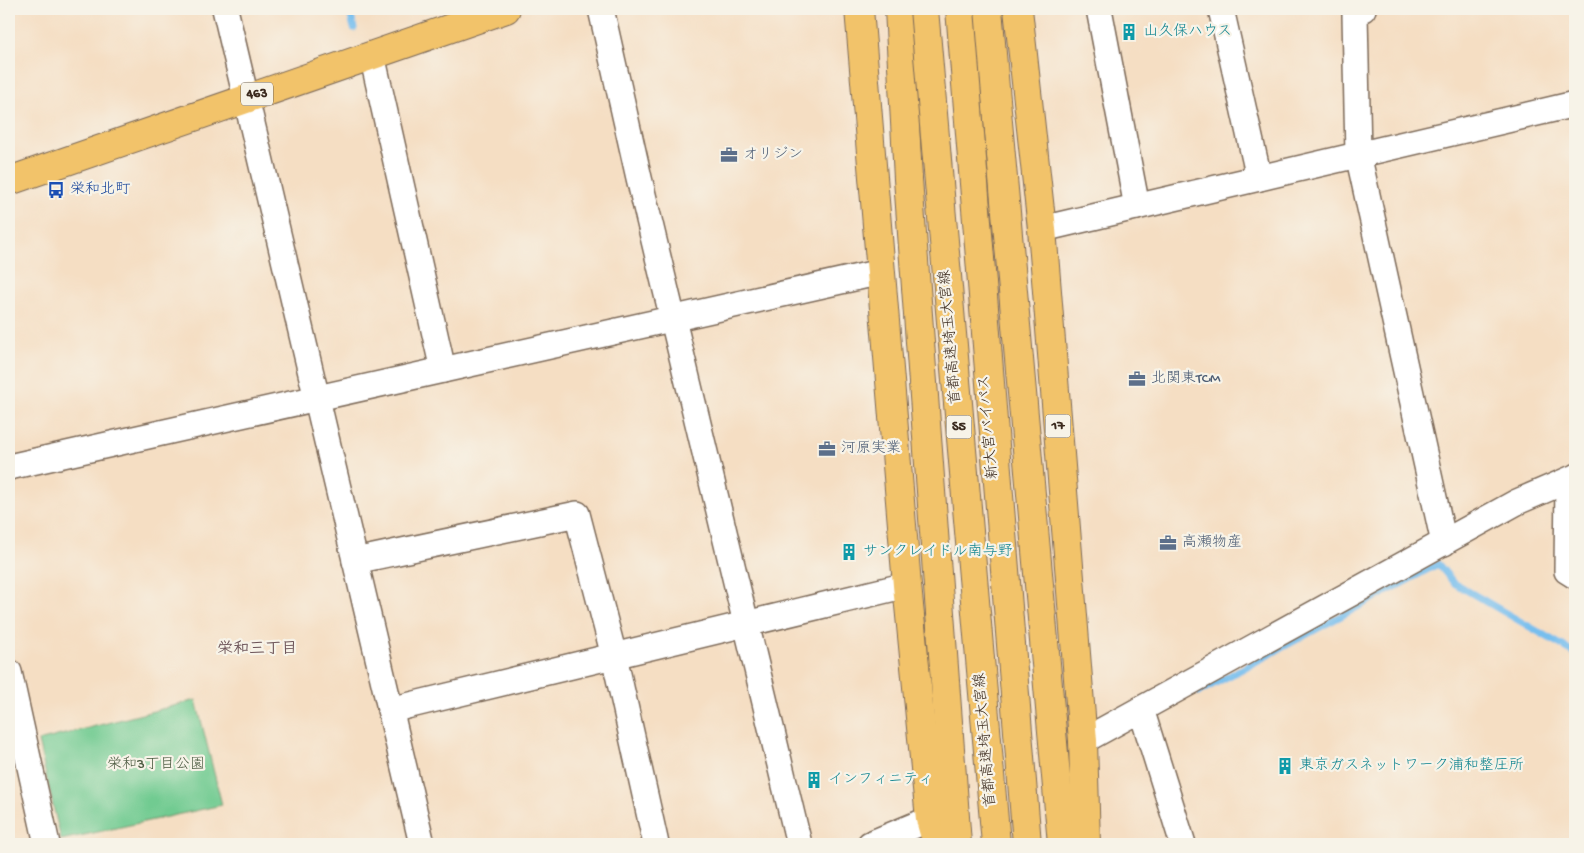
<svg xmlns="http://www.w3.org/2000/svg" width="1584" height="853" font-family="'Gochi Hand','Klee One',sans-serif">
	<style>
		.green { fill: #71cb91; stroke: #567a58 }
		.lines { fill: none; stroke-linecap: round; stroke-linejoin: round }
		.stream { stroke: #76beee; stroke-width: 7 }
		.street-casing { stroke: #7c6958; stroke-width: 28 }
		.highway-casing { stroke: #7c6958; stroke-width: 30 }
		.street { stroke: #fff; stroke-width: 25 }
		.highway { stroke: #f2c36a; stroke-width: 28 }
		.highway-bridge-casing { stroke: #7c6958; stroke-width: 30; stroke-linecap: butt }
		.highway-bridge { stroke: #f2c36a; stroke-width: 28 }
		.labels { text-anchor: middle; dominant-baseline: central; stroke-width: 4.5; stroke-linejoin: round; paint-order: stroke }
		.shield { fill: #f7f3e8; stroke: #73665b; stroke-width: 1 }
		.shield-label { font-size: 14px; font-weight: bold; fill: #3b2a1e }
		.culture-label { font-size: 15px; fill: #0d838f; stroke: #f7f3e8; text-anchor: start }
		.service-label { font-size: 15px; fill: #4e5e75; stroke: #f7f3e8; text-anchor: start }
		.transit-label { font-size: 15px; fill: #164399; stroke: #f7f3e8; text-anchor: start }
		.street-label { font-size: 15px; fill: #3b2a1e; stroke: #f7f3e8 }
		.park-label { font-size: 15px; fill: #4b5a40; stroke: #f7f3e8 }
		.neighbourhood-label { font-size: 16px; font-weight: bold; fill: #6f575b; stroke: #f7f3e8 }
	</style>
	<rect width="100%" height="100%" fill="#f7f3e8"/>
	<filter id="ink" filterUnits="userSpaceOnUse"><feTurbulence type="fractalNoise" baseFrequency=".02" numOctaves="2"/><feDisplacementMap in="SourceGraphic" scale="10" xChannelSelector="R" yChannelSelector="G"/><feConvolveMatrix kernelMatrix="1 2 1 2 8 2 1 2 1" color-interpolation-filters="sRGB"/></filter>
	<filter id="wash" filterUnits="userSpaceOnUse"><feTurbulence type="fractalNoise" baseFrequency=".0096" numOctaves="4" result="noise"/><feDisplacementMap in="SourceGraphic" scale="20" xChannelSelector="R" yChannelSelector="G"/><feGaussianBlur stdDeviation="1.12" result="paint"/><feColorMatrix in="noise" values="0 0 0 0 0 0 0 0 0 0 0 0 0 0 0 0 0 1.4 0 .05"/><feComposite in="paint" operator="in"/></filter>
	<g filter="url(#wash)">
		<rect width="100%" height="100%" fill="#f5dec3"/>
		<path class="green" d="M 196,700 L 222,805 L 61,840 L 38,741 Z"/>
		<g class="lines">
			<g class="stream">
				<path d="M 349,9 L 354,28"/>
				<path d="M 1199,692 L 1438,564 L 1454,583 L 1575,653"/>
			</g>
		</g>
	</g>
	<g filter="url(#ink)">
		<g class="lines">
			<g class="street-casing">
				<g id="street">
					<path d="M 225,9 L 422,844"/>
					<path d="M 601,9 L 639,178 L 799,844"/>
					<path d="M 1099,9 L 1137,207"/>
					<path d="M 1221,9 L 1259,178"/>
					<path d="M 1363,9 L 1358,10 L 1355,15 L 1358,154 L 1444,543"/>
					<path d="M 372,55 L 443,370"/>
					<path d="M 1042,229 L 1575,104"/>
					<path d="M 9,467 L 881,272"/>
					<path d="M 1568,481 L 1567,571 L 1575,576"/>
					<path d="M 355,561 L 577,514 L 614,656 L 656,844"/>
					<path d="M 9,672 L 47,844"/>
					<path d="M 1141,709 L 1183,844"/>
					<path d="M 390,710 L 907,585"/>
					<path d="M 1083,741 L 1517,502 L 1575,477"/>
					<path d="M 870,844 L 930,819"/>
				</g>
			</g>
			<g class="highway-casing">
				<g id="highway">
					<path d="M 859,9 L 907,585 L 930,819 L 937,844"/>
					<path d="M 899,9 L 908,179 L 957,844"/>
					<path d="M 988,9 L 1062,844"/>
					<path d="M 1018,9 L 1042,229 L 1083,741 L 1086,844"/>
					<path d="M 9,181 L 506,9"/>
				</g>
			</g>
			<use href="#street" class="street"/>
			<use href="#highway" class="highway"/>
			<g class="highway-bridge-casing">
				<g id="highway-bridge">
					<path d="M 924,9 L 996,844"/>
					<path d="M 960,9 L 1027,844"/>
				</g>
			</g>
			<use href="#highway-bridge" class="highway-bridge"/>
		</g>
	</g>
	<defs>
		<g id="building-bare" transform="scale(1.35)"><path d="M-4-6H4V6H1V3H-1V6H-4ZM-2.5-4.3h1.7v1.8h-1.7ZM.8-4.3h1.7v1.8H.8ZM-2.5-1h1.7V.8h-1.7ZM.8-1h1.7V.8H.8Z" fill="#0f9aa8" stroke="#f7f3e8" stroke-width="2.5" paint-order="stroke"/></g>
		<g id="office-bare" transform="scale(1.35)"><path d="M-6-3h4V-5.5h4V-3h4V5H-6ZM-1-4.5V-3h2v-1.5ZM-6 0V1H6V0Z" fill="#5c6f8a" stroke="#f7f3e8" stroke-width="2.5" paint-order="stroke"/></g>
		<g id="bus-bare" transform="scale(1.35)"><path d="M-5-6H5V4H4V6H2V4H-2V6H-4V4H-5ZM-3.5-4V0h7V-4ZM-3.5 1.2v1.5H-2V1.2ZM2 1.2v1.5H3.5V1.2Z" fill="#1a4fb4" stroke="#f7f3e8" stroke-width="2.5" paint-order="stroke"/></g>
	</defs>
	<g fill-rule="evenodd">
		<use href="#building-bare" x="1129" y="32"/>
		<use href="#office-bare" x="729" y="155"/>
		<use href="#bus-bare" x="56" y="190"/>
		<use href="#office-bare" x="1137" y="379"/>
		<use href="#office-bare" x="827" y="449"/>
		<use href="#office-bare" x="1168" y="543"/>
		<use href="#building-bare" x="849" y="552"/>
		<use href="#building-bare" x="1285" y="766"/>
		<use href="#building-bare" x="814" y="780"/>
	</g>
	<g class="labels">
		<g class="shield">
			<rect x="241" y="82.5" width="32" height="23" rx="4"/>
			<rect x="1045.5" y="414.5" width="25" height="23" rx="4"/>
			<rect x="946.5" y="415.5" width="25" height="23" rx="4"/>
		</g>
		<g class="shield-label">
			<text x="257" y="94">463</text>
			<text x="1058" y="426">17</text>
			<text x="959" y="427">S5</text>
		</g>
		<g class="culture-label">
			<text x="1143" y="32">山久保ハウス</text>
			<text x="863" y="552">サンクレイドル南与野</text>
			<text x="1299" y="766">東京ガスネットワーク浦和整圧所</text>
			<text x="828" y="780">インフィニティ</text>
		</g>
		<g class="service-label">
			<text x="743" y="155">オリジン</text>
			<text x="1151" y="379">北関東TCM</text>
			<text x="841" y="449">河原実業</text>
			<text x="1182" y="543">高瀬物産</text>
		</g>
		<g class="transit-label">
			<text x="70" y="190">栄和北町</text>
		</g>
		<g class="street-label">
			<text transform="translate(951 337) rotate(-95)">首都高速埼玉大宮線</text>
			<text transform="translate(989 427) rotate(-95)">新大宮バイパス</text>
			<text transform="translate(986 740) rotate(-95)">首都高速埼玉大宮線</text>
		</g>
		<g class="park-label">
			<text x="156" y="765">栄和3丁目公園</text>
		</g>
		<g class="neighbourhood-label">
			<text x="257" y="650">栄和三丁目</text>
		</g>
	</g>
	<rect width="1584" height="853" fill="none" stroke="#f7f3e8" stroke-width="30"/>
</svg>
